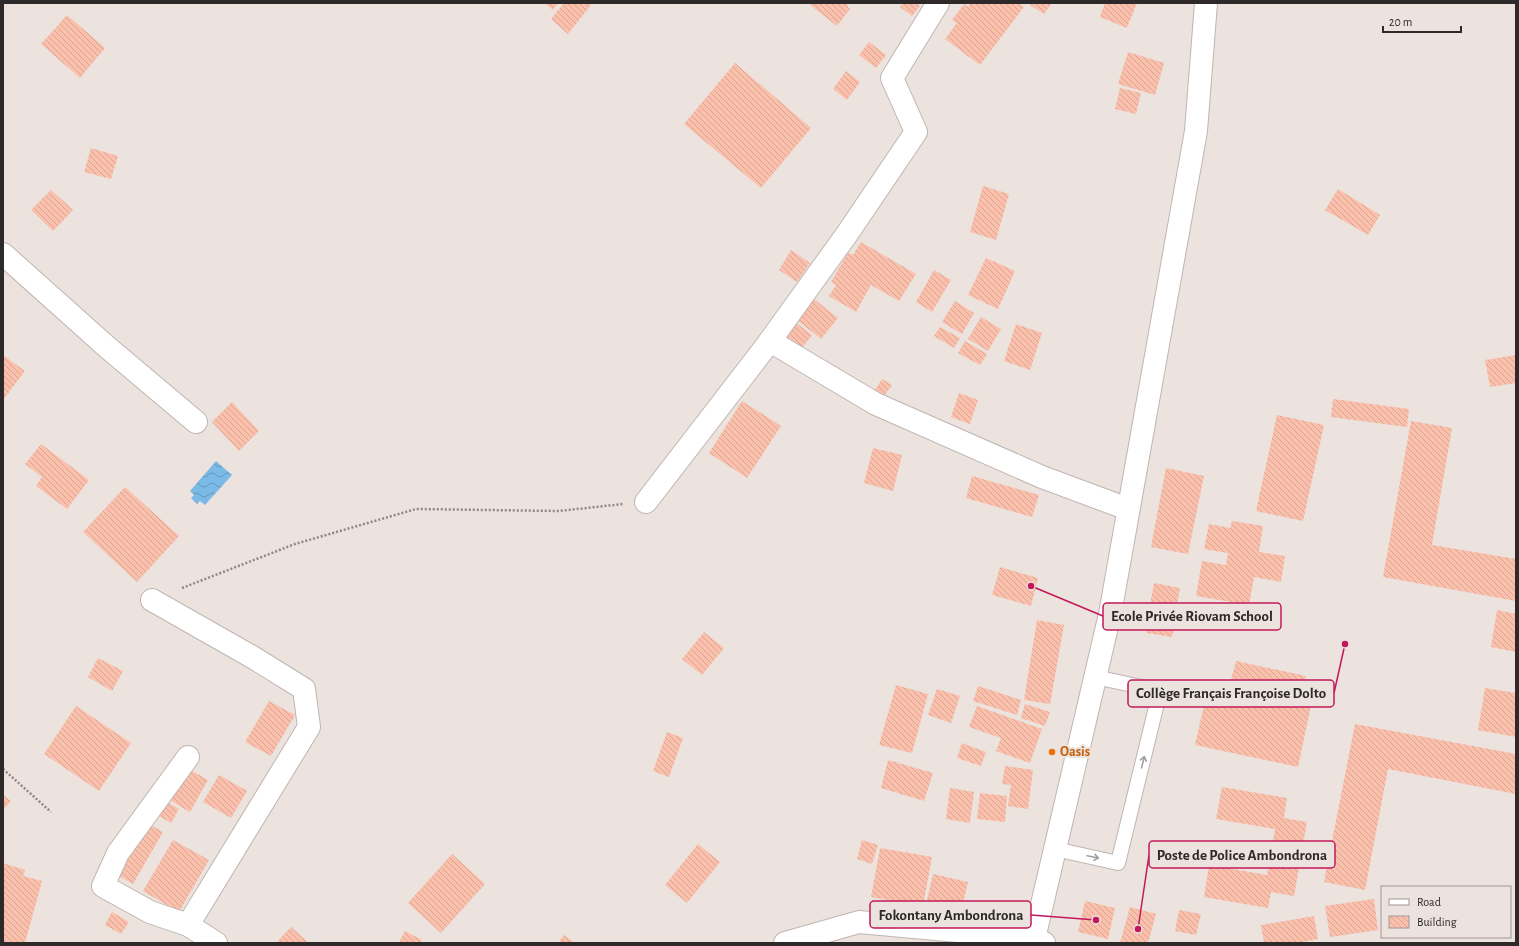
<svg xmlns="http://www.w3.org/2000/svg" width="1519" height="946" font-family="'Alegreya Sans',sans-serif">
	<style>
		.water { fill: url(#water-waves) }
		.building { fill: url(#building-back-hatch) }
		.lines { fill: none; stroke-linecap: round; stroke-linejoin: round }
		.lane-casing { stroke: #bfb5b2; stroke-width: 16 }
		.street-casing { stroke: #bfb5b2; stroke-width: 24 }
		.path { stroke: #8e8784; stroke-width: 2.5; stroke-dasharray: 2 2; stroke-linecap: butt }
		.lane { stroke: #fff; stroke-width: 14 }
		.street { stroke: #fff; stroke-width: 22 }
		.oneway { stroke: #a19f9f }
		.food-dot { fill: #e8710a; stroke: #ece2de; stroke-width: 1.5 }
		.labels { text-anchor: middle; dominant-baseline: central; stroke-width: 4; stroke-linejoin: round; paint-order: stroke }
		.food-label { font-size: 14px; font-weight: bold; fill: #c56008; stroke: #ece2de; text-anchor: start }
		.leader { fill: none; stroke: #c2185b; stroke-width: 1.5 }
		.callout-dot { fill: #c2185b; stroke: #ece2de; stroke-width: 1.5 }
		.callout { fill: #ece2de; stroke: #c2185b; stroke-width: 1.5 }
		.callout-label { font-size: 15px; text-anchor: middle; font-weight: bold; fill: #2e2a29 }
	</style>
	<defs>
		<pattern id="water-waves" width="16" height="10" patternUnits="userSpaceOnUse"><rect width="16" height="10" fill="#7bbae7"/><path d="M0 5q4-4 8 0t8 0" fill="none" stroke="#6597bb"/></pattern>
		<pattern id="building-back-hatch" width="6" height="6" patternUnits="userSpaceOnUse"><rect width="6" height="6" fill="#fbc0ac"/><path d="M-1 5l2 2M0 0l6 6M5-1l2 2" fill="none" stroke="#d7a594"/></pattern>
	</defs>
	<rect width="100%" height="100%" fill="#ece2de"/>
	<path class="water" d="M 216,461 L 232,475 L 205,505 L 200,501 L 197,504 L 191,498 L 194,495 L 190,491 Z"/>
	<g class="building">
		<path d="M 544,3 L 558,3 L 553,10 Z"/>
		<path d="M 564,3 L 588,3 L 591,5 L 568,34 L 551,19 Z"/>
		<path d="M 812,3 L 849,3 L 847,6 L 850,9 L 837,26 L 810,5 Z"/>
		<path d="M 903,3 L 916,3 L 920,6 L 912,16 L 900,7 Z"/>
		<path d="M 971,3 L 1018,3 L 1024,7 L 980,65 L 945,39 L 957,23 L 952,20 L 964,4 L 968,7 Z"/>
		<path d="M 1032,3 L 1052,3 L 1044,14 L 1030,5 Z"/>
		<path d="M 1105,3 L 1137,3 L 1127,28 L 1100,17 Z"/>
		<path d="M 67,15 L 105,48 L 80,78 L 41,44 Z"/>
		<path d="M 869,42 L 886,55 L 876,68 L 859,55 Z"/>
		<path d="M 1128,52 L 1164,63 L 1155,95 L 1118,84 Z"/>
		<path d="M 735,63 L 811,128 L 761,188 L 684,124 Z"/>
		<path d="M 846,71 L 860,82 L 847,100 L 833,89 Z"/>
		<path d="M 1120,88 L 1141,93 L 1136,114 L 1115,109 Z"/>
		<path d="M 91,148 L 118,156 L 111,179 L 84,172 Z"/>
		<path d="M 983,186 L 1009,194 L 996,240 L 970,232 Z"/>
		<path d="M 1338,189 L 1380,215 L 1368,235 L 1325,210 Z"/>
		<path d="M 51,190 L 73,210 L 53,231 L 31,210 Z"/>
		<path d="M 861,242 L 916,274 L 899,301 L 871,285 L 856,312 L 829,296 L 836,285 L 831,282 L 848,253 L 853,255 Z"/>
		<path d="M 791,250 L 810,263 L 797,282 L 779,270 Z"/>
		<path d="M 986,258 L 1015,271 L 998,309 L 968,295 Z"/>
		<path d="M 934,270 L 951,280 L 932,312 L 916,302 Z"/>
		<path d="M 814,299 L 838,318 L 821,339 L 797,320 Z"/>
		<path d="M 955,301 L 974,313 L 962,334 L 942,322 Z"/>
		<path d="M 981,317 L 1001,329 L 988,351 L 968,339 Z"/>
		<path d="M 795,322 L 812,335 L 799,352 L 782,340 Z"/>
		<path d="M 1016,324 L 1042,333 L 1030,370 L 1004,361 Z"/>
		<path d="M 940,327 L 960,338 L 954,348 L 934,336 Z"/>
		<path d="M 965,341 L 987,354 L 980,365 L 958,353 Z"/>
		<path d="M 3,355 L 25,371 L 3,400 Z"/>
		<path d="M 1516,355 L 1516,383 L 1490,387 L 1485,360 Z"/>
		<path d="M 882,379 L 892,385 L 884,396 L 875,390 Z"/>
		<path d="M 959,393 L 978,400 L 970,424 L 951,417 Z"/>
		<path d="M 1333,399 L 1409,409 L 1407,427 L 1331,417 Z"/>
		<path d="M 742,401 L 781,426 L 747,478 L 709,453 Z"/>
		<path d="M 232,402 L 259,431 L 239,451 L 212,422 Z"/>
		<path d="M 1277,415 L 1324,425 L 1303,521 L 1256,511 Z"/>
		<path d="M 1411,421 L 1452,428 L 1432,545 L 1516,559 L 1516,601 L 1383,577 Z"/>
		<path d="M 41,444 L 89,480 L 67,509 L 36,486 L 42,477 L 25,464 Z"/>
		<path d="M 873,448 L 902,455 L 893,491 L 864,483 Z"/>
		<path d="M 1166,468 L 1204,476 L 1188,554 L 1151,547 Z"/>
		<path d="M 972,476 L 1039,495 L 1032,517 L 966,498 Z"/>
		<path d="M 125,487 L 179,536 L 137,582 L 83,532 Z"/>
		<path d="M 1232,521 L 1263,526 L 1259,552 L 1285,556 L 1281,582 L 1254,577 L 1249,605 L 1196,596 L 1202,561 L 1226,565 L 1228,553 L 1204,549 L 1209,524 L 1230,528 Z"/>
		<path d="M 1000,567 L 1038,578 L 1031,606 L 992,595 Z"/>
		<path d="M 1154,583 L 1180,588 L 1176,610 L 1150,605 Z"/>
		<path d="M 1497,610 L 1516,614 L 1516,652 L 1491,647 Z"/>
		<path d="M 1150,617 L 1175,621 L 1172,637 L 1147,633 Z"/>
		<path d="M 1037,620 L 1064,625 L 1050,704 L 1024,700 Z"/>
		<path d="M 704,632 L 724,648 L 702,675 L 682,659 Z"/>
		<path d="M 98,658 L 123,671 L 112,691 L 88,677 Z"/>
		<path d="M 1236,661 L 1306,676 L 1301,699 L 1312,701 L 1298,767 L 1195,745 L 1210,679 L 1230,684 Z"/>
		<path d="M 896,685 L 928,694 L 912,753 L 879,745 Z"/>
		<path d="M 978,686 L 1021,700 L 1017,715 L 973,701 Z"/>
		<path d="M 1485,688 L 1516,693 L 1516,737 L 1478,730 Z"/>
		<path d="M 937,689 L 960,696 L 951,723 L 928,715 Z"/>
		<path d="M 269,701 L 295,715 L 271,756 L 245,742 Z"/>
		<path d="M 1025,704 L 1050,712 L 1045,726 L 1021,718 Z"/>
		<path d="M 76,706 L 131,743 L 99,791 L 44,754 Z"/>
		<path d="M 977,706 L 1042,729 L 1030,763 L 996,751 L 1001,738 L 969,727 Z"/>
		<path d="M 1355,724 L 1516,754 L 1516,794 L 1388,769 L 1365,890 L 1324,882 Z"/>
		<path d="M 667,732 L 683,738 L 669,777 L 653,771 Z"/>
		<path d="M 962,743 L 986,752 L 981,766 L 957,758 Z"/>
		<path d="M 888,760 L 933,773 L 924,801 L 881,788 Z"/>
		<path d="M 1005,766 L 1033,770 L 1028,809 L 1008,806 L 1011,785 L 1002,784 Z"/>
		<path d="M 187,768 L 208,780 L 190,812 L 168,799 Z"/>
		<path d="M 219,775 L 247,791 L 231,818 L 203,802 Z"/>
		<path d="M 1222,787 L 1287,798 L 1284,818 L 1307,822 L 1294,896 L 1271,892 L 1268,908 L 1204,897 L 1209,865 L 1267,875 L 1275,829 L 1216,819 Z"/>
		<path d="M 950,788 L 974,792 L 970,823 L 946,819 Z"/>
		<path d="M 980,793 L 1007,796 L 1005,822 L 977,819 Z"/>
		<path d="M 3,795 L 11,801 L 3,810 Z"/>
		<path d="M 162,799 L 179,809 L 171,823 L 154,813 Z"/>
		<path d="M 144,821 L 163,832 L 133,884 L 114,873 Z"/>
		<path d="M 173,840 L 209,860 L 179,912 L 143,891 Z"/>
		<path d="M 862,840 L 878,845 L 872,864 L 857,859 Z"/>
		<path d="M 698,844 L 720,862 L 687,903 L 665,885 Z"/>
		<path d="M 880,848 L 932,857 L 923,906 L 871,897 Z"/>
		<path d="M 452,854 L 485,884 L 441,933 L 408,903 Z"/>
		<path d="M 3,863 L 25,870 L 23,876 L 42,881 L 25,943 L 3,943 Z"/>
		<path d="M 933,874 L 968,882 L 961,912 L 926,904 Z"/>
		<path d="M 1374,899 L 1378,930 L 1330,937 L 1325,906 Z"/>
		<path d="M 1085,901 L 1115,908 L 1108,939 L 1078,932 Z"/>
		<path d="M 1130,907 L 1156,914 L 1148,943 L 1120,943 Z"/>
		<path d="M 1179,910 L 1201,914 L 1196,935 L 1175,931 Z"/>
		<path d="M 112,912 L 129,922 L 121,934 L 105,925 Z"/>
		<path d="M 1314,916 L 1318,939 L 1298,943 L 1264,943 L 1261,925 Z"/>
		<path d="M 291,927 L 309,943 L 276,943 Z"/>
		<path d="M 405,931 L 422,940 L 420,943 L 402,943 L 399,942 Z"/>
		<path d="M 564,935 L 575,943 L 558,943 Z"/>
	</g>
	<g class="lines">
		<g class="lane-casing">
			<g id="lane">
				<path d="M 1160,691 L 1189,695"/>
				<path d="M 1055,849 L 1118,863 L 1160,691 L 1095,677"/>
			</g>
		</g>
		<g class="street-casing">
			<g id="street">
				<path d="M 3,254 L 107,347 L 196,422"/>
				<path d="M 770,341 L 876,404 L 1042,477 L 1128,509"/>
				<path d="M 646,502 L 767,345 L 847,234 L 916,132 L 892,78 L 938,3"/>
				<path d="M 152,600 L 254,658 L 304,689 L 309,727 L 188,925"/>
				<path d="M 188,757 L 118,853 L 103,886 L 150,912 L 188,925 L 216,943"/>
				<path d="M 785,943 L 859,922 L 1034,938 L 1044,943"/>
				<path d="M 1033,943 L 1110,614 L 1196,131 L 1206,3"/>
			</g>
		</g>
		<g class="path">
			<path d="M 182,588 L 295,544 L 416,509 L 559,511 L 623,504"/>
			<path d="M 3,769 L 51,812"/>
		</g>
		<use href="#lane" class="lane"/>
		<use href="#street" class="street"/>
	</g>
	<defs><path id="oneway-shaft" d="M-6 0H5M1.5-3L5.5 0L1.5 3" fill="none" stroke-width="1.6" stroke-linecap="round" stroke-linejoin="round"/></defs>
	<g class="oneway">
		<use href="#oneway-shaft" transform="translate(1143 762) rotate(-76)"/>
		<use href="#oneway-shaft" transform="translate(1093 857) rotate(12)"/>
	</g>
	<circle class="food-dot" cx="1052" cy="752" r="4"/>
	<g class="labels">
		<g class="food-label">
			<text x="1060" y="752">Oasis</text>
		</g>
	</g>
	<path class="leader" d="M1031 586L1103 616M1345 644L1334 693M1138 929L1149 855M1096 920L1031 915"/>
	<g class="callout-dot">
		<circle cx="1031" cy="586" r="4"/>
		<circle cx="1345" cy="644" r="4"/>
		<circle cx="1138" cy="929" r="4"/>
		<circle cx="1096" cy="920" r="4"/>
	</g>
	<g class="callout">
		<rect x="1103" y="603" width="178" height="27" rx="4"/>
		<rect x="1128" y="680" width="206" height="27" rx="4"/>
		<rect x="1149" y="841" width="186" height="27" rx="4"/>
		<rect x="870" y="901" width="161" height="27" rx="4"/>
	</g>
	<g class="callout-label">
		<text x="1192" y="621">Ecole Privée Riovam School</text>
		<text x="1231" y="698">Collège Français Françoise Dolto</text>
		<text x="1242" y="860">Poste de Police Ambondrona</text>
		<text x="951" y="920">Fokontany Ambondrona</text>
	</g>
	<rect width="1519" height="946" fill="none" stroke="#2e2a29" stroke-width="8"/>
	<rect x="1381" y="886" width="130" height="52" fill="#ece2de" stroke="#a09896"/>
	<rect x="1389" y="899" width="20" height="6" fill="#ffffff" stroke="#a09896"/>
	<text x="1417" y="906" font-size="12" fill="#2e2a29">Road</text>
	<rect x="1389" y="916" width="20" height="12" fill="url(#building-back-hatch)" stroke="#a09896"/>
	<text x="1417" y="926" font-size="12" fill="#2e2a29">Building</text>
	<path d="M1383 26v6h78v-6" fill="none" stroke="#2e2a29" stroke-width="2"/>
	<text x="1389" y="26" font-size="12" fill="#2e2a29" stroke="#ece2de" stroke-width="3" paint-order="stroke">20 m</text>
</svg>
